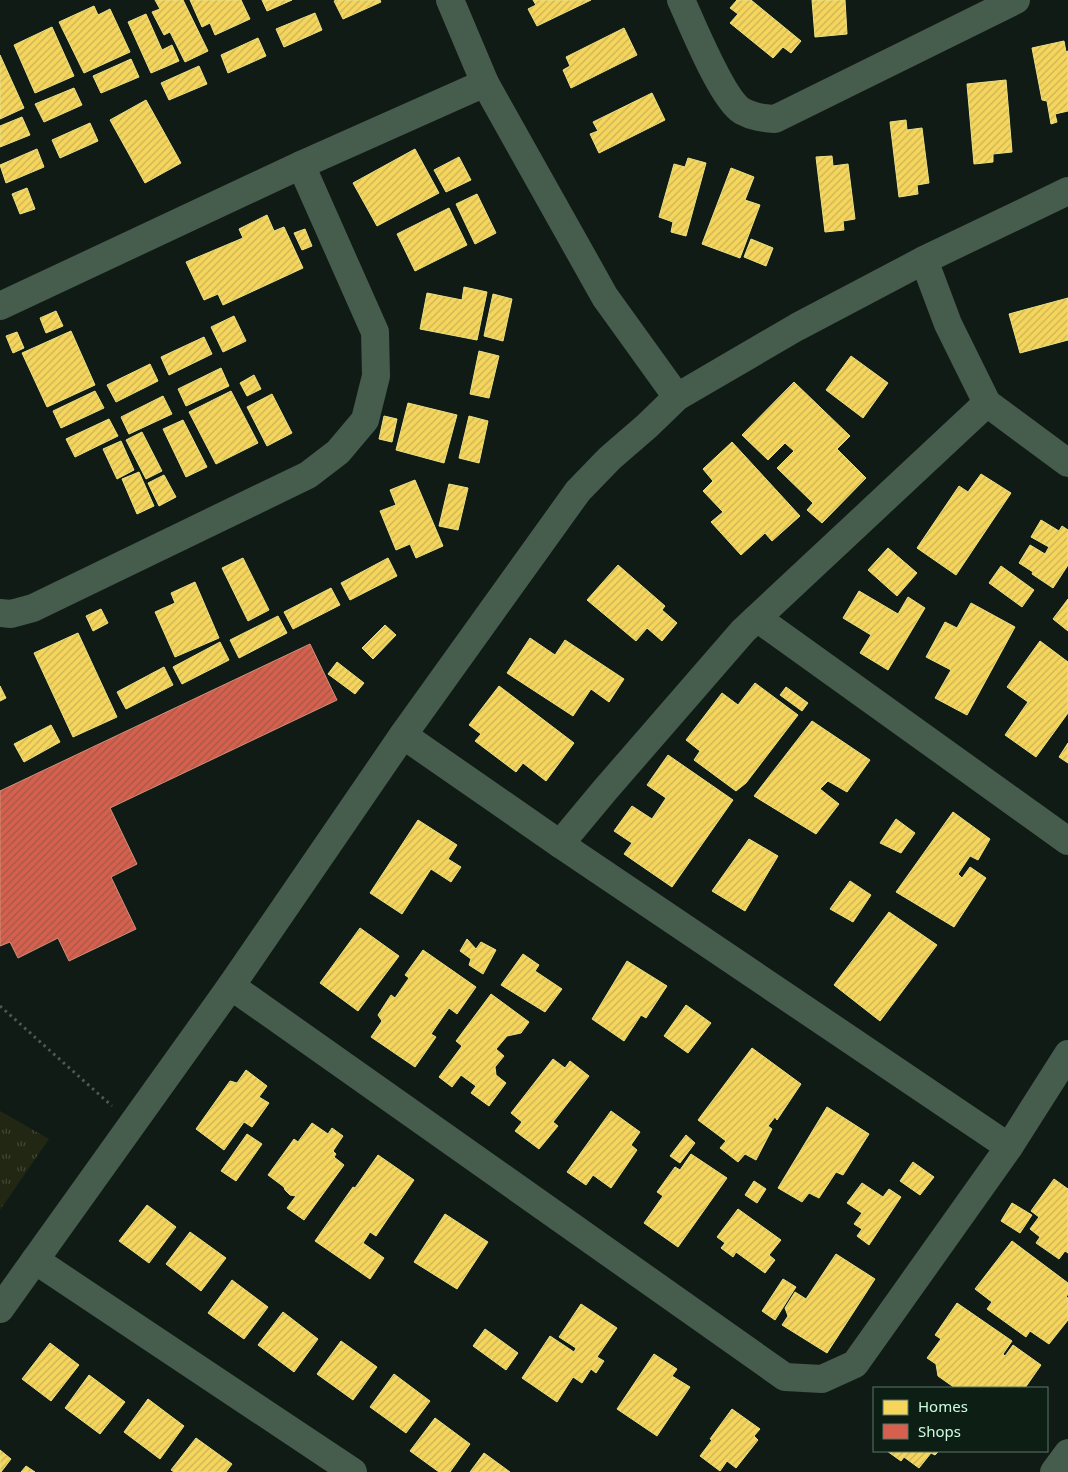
<svg xmlns="http://www.w3.org/2000/svg" width="1068" height="1472" font-family="'Noto Sans',sans-serif">
	<style>
		.grass { fill: url(#grass-tufts) }
		.homes { fill: url(#homes-hatch); stroke: #eae183 }
		.shops { fill: url(#shops-hatch); stroke: #d38f79 }
		.lines { fill: none; stroke-linecap: round; stroke-linejoin: round }
		.path { stroke: #4d5c49; stroke-width: 3; stroke-dasharray: 2.5 4; stroke-linecap: butt }
		.minor { stroke: #465c4c; stroke-width: 28 }
	</style>
	<defs>
		<pattern id="grass-tufts" width="24" height="20" patternUnits="userSpaceOnUse" patternTransform="scale(1.25)"><rect width="24" height="20" fill="#212712"/><path d="M3 7l-1-3M5 7V3M7 7l1-3M15 17l-1-3M17 17v-4M19 17l1-3" fill="none" stroke="#404734"/></pattern>
		<pattern id="homes-hatch" width="6" height="6" patternUnits="userSpaceOnUse" patternTransform="scale(1.25)"><rect width="6" height="6" fill="#f6d55c"/><path d="M-1 1l2-2M0 6l6-6M5 7l2-2" fill="none" stroke="#c8b356"/></pattern>
		<pattern id="shops-hatch" width="6" height="6" patternUnits="userSpaceOnUse" patternTransform="scale(1.25)"><rect width="6" height="6" fill="#d6604d"/><path d="M-1 1l2-2M0 6l6-6M5 7l2-2" fill="none" stroke="#a1594a"/></pattern>
	</defs>
	<rect width="100%" height="100%" fill="#111b16"/>
	<path class="grass" d="M 0,1111 L 49,1139 L 0,1210 Z"/>
	<g class="homes">
		<path d="M 155,0 L 183,0 L 208,51 L 185,62 L 170,32 L 164,35 L 152,12 L 160,9 Z"/>
		<path d="M 190,0 L 241,0 L 250,19 L 215,35 L 210,23 L 202,27 Z"/>
		<path d="M 262,0 L 292,0 L 267,11 Z"/>
		<path d="M 337,0 L 380,0 L 381,2 L 343,19 L 334,1 Z"/>
		<path d="M 533,0 L 591,0 L 537,26 L 528,9 L 536,5 Z"/>
		<path d="M 737,0 L 751,0 L 801,41 L 791,53 L 783,47 L 773,58 L 730,23 L 738,14 L 730,8 Z"/>
		<path d="M 812,0 L 845,0 L 847,34 L 815,37 Z"/>
		<path d="M 94,6 L 98,15 L 110,9 L 130,52 L 84,73 L 59,22 Z"/>
		<path d="M 315,13 L 322,30 L 284,47 L 276,29 Z"/>
		<path d="M 146,14 L 162,50 L 172,45 L 179,61 L 151,73 L 128,22 Z"/>
		<path d="M 52,27 L 74,76 L 35,93 L 14,45 Z"/>
		<path d="M 624,28 L 637,55 L 571,88 L 563,70 L 570,66 L 566,57 Z"/>
		<path d="M 258,38 L 266,56 L 228,73 L 221,55 Z"/>
		<path d="M 1064,41 L 1066,52 L 1068,51 L 1068,111 L 1055,114 L 1057,122 L 1051,124 L 1047,101 L 1042,100 L 1032,48 Z"/>
		<path d="M 0,55 L 24,108 L 0,119 Z"/>
		<path d="M 131,59 L 139,77 L 101,93 L 93,76 Z"/>
		<path d="M 199,66 L 207,84 L 169,100 L 161,83 Z"/>
		<path d="M 1006,80 L 1012,152 L 993,154 L 993,162 L 974,164 L 967,84 Z"/>
		<path d="M 74,88 L 82,105 L 44,122 L 35,104 Z"/>
		<path d="M 652,93 L 665,120 L 599,153 L 590,134 L 598,131 L 593,122 Z"/>
		<path d="M 146,100 L 181,163 L 145,183 L 110,120 Z"/>
		<path d="M 22,117 L 30,135 L 0,147 L 0,126 Z"/>
		<path d="M 906,120 L 907,130 L 922,128 L 929,183 L 917,185 L 918,194 L 899,197 L 890,122 Z"/>
		<path d="M 90,123 L 98,141 L 60,158 L 52,140 Z"/>
		<path d="M 37,149 L 44,167 L 6,183 L 0,165 Z"/>
		<path d="M 415,149 L 439,193 L 377,226 L 353,183 Z"/>
		<path d="M 832,156 L 833,166 L 848,164 L 855,219 L 843,221 L 844,230 L 825,232 L 816,157 Z"/>
		<path d="M 459,157 L 471,180 L 446,192 L 434,170 Z"/>
		<path d="M 688,158 L 706,163 L 686,236 L 671,232 L 673,222 L 659,217 L 674,164 L 685,167 Z"/>
		<path d="M 731,168 L 754,177 L 745,200 L 760,205 L 740,258 L 702,244 Z"/>
		<path d="M 27,188 L 35,209 L 20,214 L 12,194 Z"/>
		<path d="M 477,194 L 496,233 L 475,244 L 456,204 Z"/>
		<path d="M 449,208 L 467,245 L 415,271 L 397,234 Z"/>
		<path d="M 267,215 L 274,231 L 284,227 L 303,268 L 223,305 L 218,294 L 204,300 L 186,262 L 243,238 L 239,229 Z"/>
		<path d="M 305,229 L 312,246 L 302,250 L 294,233 Z"/>
		<path d="M 751,239 L 773,248 L 766,266 L 744,257 Z"/>
		<path d="M 464,287 L 487,292 L 477,340 L 420,329 L 427,293 L 462,300 Z"/>
		<path d="M 493,294 L 512,299 L 503,341 L 484,336 Z"/>
		<path d="M 1068,298 L 1068,340 L 1020,353 L 1009,314 Z"/>
		<path d="M 56,311 L 63,326 L 46,333 L 40,318 Z"/>
		<path d="M 234,316 L 246,341 L 223,352 L 211,327 Z"/>
		<path d="M 71,331 L 95,385 L 47,407 L 22,353 Z"/>
		<path d="M 17,332 L 24,348 L 13,353 L 6,336 Z"/>
		<path d="M 204,337 L 212,354 L 169,375 L 161,357 Z"/>
		<path d="M 479,351 L 499,356 L 489,398 L 470,394 Z"/>
		<path d="M 851,356 L 888,383 L 863,418 L 826,390 Z"/>
		<path d="M 150,364 L 158,381 L 116,402 L 107,385 Z"/>
		<path d="M 221,368 L 229,386 L 186,406 L 178,389 Z"/>
		<path d="M 254,375 L 261,389 L 247,396 L 240,383 Z"/>
		<path d="M 794,382 L 850,436 L 837,449 L 866,478 L 822,523 L 807,510 L 813,503 L 777,468 L 794,451 L 785,443 L 768,460 L 742,435 Z"/>
		<path d="M 95,391 L 104,408 L 61,428 L 53,411 Z"/>
		<path d="M 231,391 L 258,443 L 216,464 L 189,412 Z"/>
		<path d="M 272,394 L 292,433 L 267,446 L 247,407 Z"/>
		<path d="M 163,396 L 172,414 L 129,434 L 121,417 Z"/>
		<path d="M 408,403 L 457,415 L 444,463 L 396,450 Z"/>
		<path d="M 384,416 L 397,419 L 392,442 L 379,439 Z"/>
		<path d="M 469,416 L 488,421 L 479,463 L 459,458 Z"/>
		<path d="M 109,419 L 118,436 L 75,457 L 66,439 Z"/>
		<path d="M 183,420 L 207,467 L 186,477 L 163,429 Z"/>
		<path d="M 142,432 L 162,471 L 146,479 L 126,440 Z"/>
		<path d="M 121,441 L 134,470 L 117,479 L 103,449 Z"/>
		<path d="M 732,442 L 800,516 L 772,541 L 765,533 L 741,555 L 711,522 L 723,512 L 703,491 L 713,481 L 703,469 Z"/>
		<path d="M 139,472 L 154,506 L 137,514 L 122,479 Z"/>
		<path d="M 981,474 L 1011,493 L 956,575 L 917,548 L 959,486 L 968,492 Z"/>
		<path d="M 164,475 L 176,497 L 159,506 L 148,483 Z"/>
		<path d="M 415,480 L 443,546 L 416,558 L 410,544 L 396,550 L 380,511 L 396,505 L 390,490 Z"/>
		<path d="M 449,484 L 468,488 L 458,530 L 439,526 Z"/>
		<path d="M 1041,520 L 1059,531 L 1062,526 L 1068,530 L 1068,565 L 1053,588 L 1032,574 L 1033,572 L 1019,563 L 1030,545 L 1045,554 L 1049,547 L 1031,537 Z"/>
		<path d="M 888,548 L 917,573 L 897,596 L 868,570 Z"/>
		<path d="M 243,558 L 269,610 L 248,621 L 222,568 Z"/>
		<path d="M 388,558 L 397,576 L 350,600 L 341,583 Z"/>
		<path d="M 618,565 L 665,606 L 662,610 L 677,623 L 662,641 L 647,628 L 636,641 L 587,600 Z"/>
		<path d="M 1001,566 L 1034,590 L 1022,607 L 989,583 Z"/>
		<path d="M 195,582 L 219,638 L 175,657 L 155,612 L 175,603 L 171,593 Z"/>
		<path d="M 331,588 L 340,605 L 293,629 L 284,612 Z"/>
		<path d="M 859,591 L 898,614 L 908,597 L 925,608 L 888,670 L 860,653 L 871,635 L 843,618 Z"/>
		<path d="M 1068,599 L 1068,631 L 1053,619 Z"/>
		<path d="M 971,603 L 1015,627 L 967,715 L 935,698 L 951,670 L 926,657 L 945,622 L 957,628 Z"/>
		<path d="M 101,609 L 108,623 L 93,631 L 86,616 Z"/>
		<path d="M 278,616 L 287,633 L 239,658 L 230,640 Z"/>
		<path d="M 385,625 L 396,635 L 373,659 L 362,648 Z"/>
		<path d="M 78,633 L 117,717 L 73,737 L 34,653 Z"/>
		<path d="M 530,638 L 555,655 L 565,640 L 624,679 L 609,702 L 591,689 L 573,716 L 507,673 Z"/>
		<path d="M 1040,641 L 1068,662 L 1068,713 L 1036,757 L 1005,735 L 1028,702 L 1007,687 Z"/>
		<path d="M 220,642 L 229,660 L 182,684 L 173,667 Z"/>
		<path d="M 337,662 L 364,683 L 355,694 L 328,674 Z"/>
		<path d="M 164,667 L 173,685 L 126,709 L 117,692 Z"/>
		<path d="M 755,683 L 798,715 L 746,783 L 736,791 L 694,760 L 700,751 L 686,740 L 722,693 L 738,705 Z"/>
		<path d="M 0,686 L 6,698 L 0,701 Z"/>
		<path d="M 499,686 L 574,743 L 546,781 L 523,763 L 516,772 L 475,741 L 481,734 L 469,725 Z"/>
		<path d="M 786,687 L 808,703 L 802,711 L 780,695 Z"/>
		<path d="M 812,721 L 870,760 L 847,792 L 828,781 L 820,789 L 839,804 L 816,834 L 754,796 Z"/>
		<path d="M 51,725 L 60,742 L 24,762 L 14,744 Z"/>
		<path d="M 1068,743 L 1068,763 L 1059,757 Z"/>
		<path d="M 668,755 L 733,800 L 672,887 L 624,854 L 632,843 L 614,831 L 632,806 L 652,819 L 666,798 L 647,785 Z"/>
		<path d="M 953,812 L 990,839 L 978,860 L 970,856 L 958,874 L 962,878 L 970,867 L 986,878 L 954,927 L 896,892 Z"/>
		<path d="M 896,819 L 915,833 L 901,853 L 880,843 Z"/>
		<path d="M 418,820 L 457,845 L 448,859 L 461,867 L 451,882 L 431,869 L 402,914 L 370,893 Z"/>
		<path d="M 749,839 L 778,856 L 745,911 L 712,891 Z"/>
		<path d="M 850,881 L 871,895 L 853,922 L 830,909 Z"/>
		<path d="M 889,912 L 937,945 L 880,1021 L 834,985 Z"/>
		<path d="M 360,928 L 399,956 L 358,1011 L 320,983 Z"/>
		<path d="M 467,939 L 476,949 L 481,942 L 496,950 L 483,974 L 469,965 L 471,959 L 460,951 Z"/>
		<path d="M 423,950 L 476,987 L 457,1014 L 449,1008 L 431,1034 L 436,1037 L 415,1067 L 371,1037 L 382,1021 L 378,1015 L 391,995 L 395,998 L 409,978 L 405,975 Z"/>
		<path d="M 523,954 L 539,965 L 535,971 L 562,989 L 545,1012 L 501,985 Z"/>
		<path d="M 627,961 L 667,986 L 646,1018 L 641,1015 L 624,1041 L 592,1019 Z"/>
		<path d="M 491,994 L 529,1022 L 521,1033 L 507,1036 L 496,1049 L 504,1056 L 495,1067 L 496,1075 L 506,1083 L 489,1106 L 471,1093 L 476,1086 L 461,1075 L 452,1087 L 439,1077 L 462,1046 L 456,1041 Z"/>
		<path d="M 686,1005 L 711,1023 L 688,1053 L 664,1036 Z"/>
		<path d="M 752,1048 L 801,1084 L 777,1120 L 775,1117 L 768,1126 L 772,1129 L 756,1160 L 745,1154 L 738,1162 L 720,1148 L 726,1141 L 698,1120 Z"/>
		<path d="M 553,1059 L 565,1068 L 570,1061 L 589,1076 L 553,1122 L 558,1126 L 539,1149 L 515,1131 L 522,1122 L 511,1113 Z"/>
		<path d="M 246,1070 L 267,1086 L 259,1097 L 269,1103 L 252,1127 L 244,1122 L 224,1150 L 196,1129 L 230,1081 L 237,1083 Z"/>
		<path d="M 827,1107 L 869,1134 L 843,1175 L 836,1172 L 819,1198 L 809,1193 L 802,1202 L 778,1188 Z"/>
		<path d="M 611,1111 L 640,1132 L 631,1145 L 637,1150 L 611,1188 L 593,1175 L 586,1185 L 567,1172 Z"/>
		<path d="M 312,1123 L 328,1134 L 332,1128 L 343,1136 L 333,1151 L 336,1154 L 334,1157 L 344,1165 L 304,1220 L 287,1208 L 296,1196 L 290,1195 L 285,1190 L 284,1187 L 268,1175 L 294,1139 L 298,1142 Z"/>
		<path d="M 247,1134 L 262,1144 L 236,1181 L 221,1171 Z"/>
		<path d="M 686,1135 L 695,1143 L 680,1163 L 670,1156 Z"/>
		<path d="M 691,1154 L 727,1178 L 678,1247 L 644,1223 L 663,1196 L 657,1192 L 675,1167 L 680,1170 Z"/>
		<path d="M 378,1155 L 414,1180 L 376,1236 L 370,1232 L 363,1243 L 384,1258 L 370,1279 L 315,1241 L 353,1187 L 355,1188 Z"/>
		<path d="M 913,1162 L 934,1177 L 920,1195 L 900,1181 Z"/>
		<path d="M 1054,1179 L 1068,1189 L 1068,1253 L 1065,1251 L 1059,1259 L 1036,1243 L 1040,1237 L 1030,1229 L 1039,1217 L 1031,1211 Z"/>
		<path d="M 754,1181 L 766,1189 L 757,1203 L 745,1195 Z"/>
		<path d="M 862,1183 L 883,1197 L 889,1189 L 901,1197 L 869,1245 L 857,1236 L 862,1229 L 854,1224 L 862,1213 L 847,1203 Z"/>
		<path d="M 1012,1203 L 1032,1215 L 1020,1233 L 1001,1221 Z"/>
		<path d="M 147,1205 L 176,1227 L 149,1263 L 119,1241 Z"/>
		<path d="M 738,1209 L 781,1240 L 769,1255 L 775,1260 L 765,1273 L 736,1252 L 733,1257 L 721,1248 L 725,1243 L 717,1237 Z"/>
		<path d="M 445,1214 L 488,1242 L 457,1289 L 414,1262 Z"/>
		<path d="M 190,1232 L 226,1258 L 201,1291 L 166,1264 Z"/>
		<path d="M 1012,1241 L 1068,1283 L 1068,1294 L 1066,1297 L 1068,1298 L 1068,1320 L 1049,1344 L 1030,1331 L 1026,1337 L 987,1309 L 992,1302 L 975,1289 Z"/>
		<path d="M 836,1254 L 875,1279 L 827,1353 L 782,1325 L 788,1316 L 785,1308 L 795,1292 L 806,1299 Z"/>
		<path d="M 783,1279 L 796,1287 L 775,1320 L 762,1311 Z"/>
		<path d="M 232,1280 L 268,1307 L 244,1339 L 208,1313 Z"/>
		<path d="M 957,1303 L 1012,1341 L 1003,1354 L 1005,1356 L 1013,1345 L 1041,1365 L 1025,1388 L 955,1388 L 938,1376 L 936,1364 L 927,1358 L 941,1339 L 935,1335 Z"/>
		<path d="M 581,1304 L 617,1328 L 597,1357 L 604,1361 L 596,1373 L 591,1369 L 582,1383 L 573,1377 L 557,1402 L 522,1378 L 550,1336 L 574,1352 L 576,1348 L 559,1337 Z"/>
		<path d="M 283,1312 L 318,1339 L 294,1372 L 258,1345 Z"/>
		<path d="M 485,1329 L 518,1353 L 506,1370 L 473,1346 Z"/>
		<path d="M 341,1341 L 377,1367 L 353,1400 L 317,1374 Z"/>
		<path d="M 50,1343 L 79,1365 L 51,1401 L 22,1379 Z"/>
		<path d="M 654,1354 L 677,1369 L 672,1376 L 690,1387 L 657,1436 L 617,1409 Z"/>
		<path d="M 394,1374 L 430,1401 L 406,1433 L 370,1407 Z"/>
		<path d="M 89,1375 L 125,1402 L 100,1434 L 65,1408 Z"/>
		<path d="M 148,1399 L 184,1426 L 160,1459 L 124,1432 Z"/>
		<path d="M 732,1409 L 760,1429 L 754,1436 L 758,1440 L 736,1468 L 727,1461 L 720,1471 L 700,1456 L 712,1440 L 710,1439 Z"/>
		<path d="M 435,1418 L 470,1444 L 450,1472 L 439,1472 L 410,1451 Z"/>
		<path d="M 196,1438 L 232,1464 L 226,1472 L 174,1472 L 171,1470 Z"/>
		<path d="M 0,1450 L 11,1459 L 1,1472 L 0,1472 Z"/>
		<path d="M 887,1451 L 939,1451 L 935,1455 L 931,1453 L 919,1468 L 904,1457 L 901,1461 Z"/>
		<path d="M 484,1453 L 510,1472 L 470,1472 Z"/>
		<path d="M 26,1466 L 35,1472 L 21,1472 Z"/>
	</g>
	<path class="shops" d="M 310,644 L 337,700 L 110,808 L 137,864 L 111,877 L 136,929 L 69,961 L 58,938 L 18,958 L 10,942 L 0,946 L 0,791 Z"/>
	<g class="lines">
		<path class="path" d="M 0,1006 L 112,1106"/>
		<g class="minor">
			<path d="M 450,0 L 485,83 L 605,297 L 677,397"/>
			<path d="M 681,0 C 692,24 722,99 742,111 C 753,117 762,118 775,119 L 1016,0"/>
			<path d="M 924,260 L 948,324 L 987,403 L 1068,463"/>
			<path d="M 0,306 L 301,165 L 485,83"/>
			<path d="M 0,613 L 11,614 L 33,608 L 308,475 L 338,452 L 365,420 L 376,376 L 375,332 L 301,165"/>
			<path d="M 757,618 L 1068,841"/>
			<path d="M 403,735 L 560,844 L 1009,1147"/>
			<path d="M 560,844 L 605,790 L 743,631 L 987,403"/>
			<path d="M 231,986 L 785,1377 L 822,1379 L 855,1364 L 1009,1147 L 1068,1054"/>
			<path d="M 35,1260 L 353,1472"/>
			<path d="M 0,1309 L 231,986 L 403,735 L 578,491 L 610,458 L 647,426 L 677,397 L 797,327 L 924,260 L 1068,191"/>
			<path d="M 1054,1472 L 1068,1453"/>
		</g>
	</g>
	<rect x="873" y="1387" width="175" height="65" fill="#0d1f15" stroke="#5a7866"/>
	<rect x="883" y="1400" width="25" height="15" fill="#f6d55c" stroke="#5a7866"/>
	<text x="918" y="1412" font-size="15" fill="#cdfddf">Homes</text>
	<rect x="883" y="1424" width="25" height="15" fill="#d6604d" stroke="#5a7866"/>
	<text x="918" y="1437" font-size="15" fill="#cdfddf">Shops</text>
</svg>
